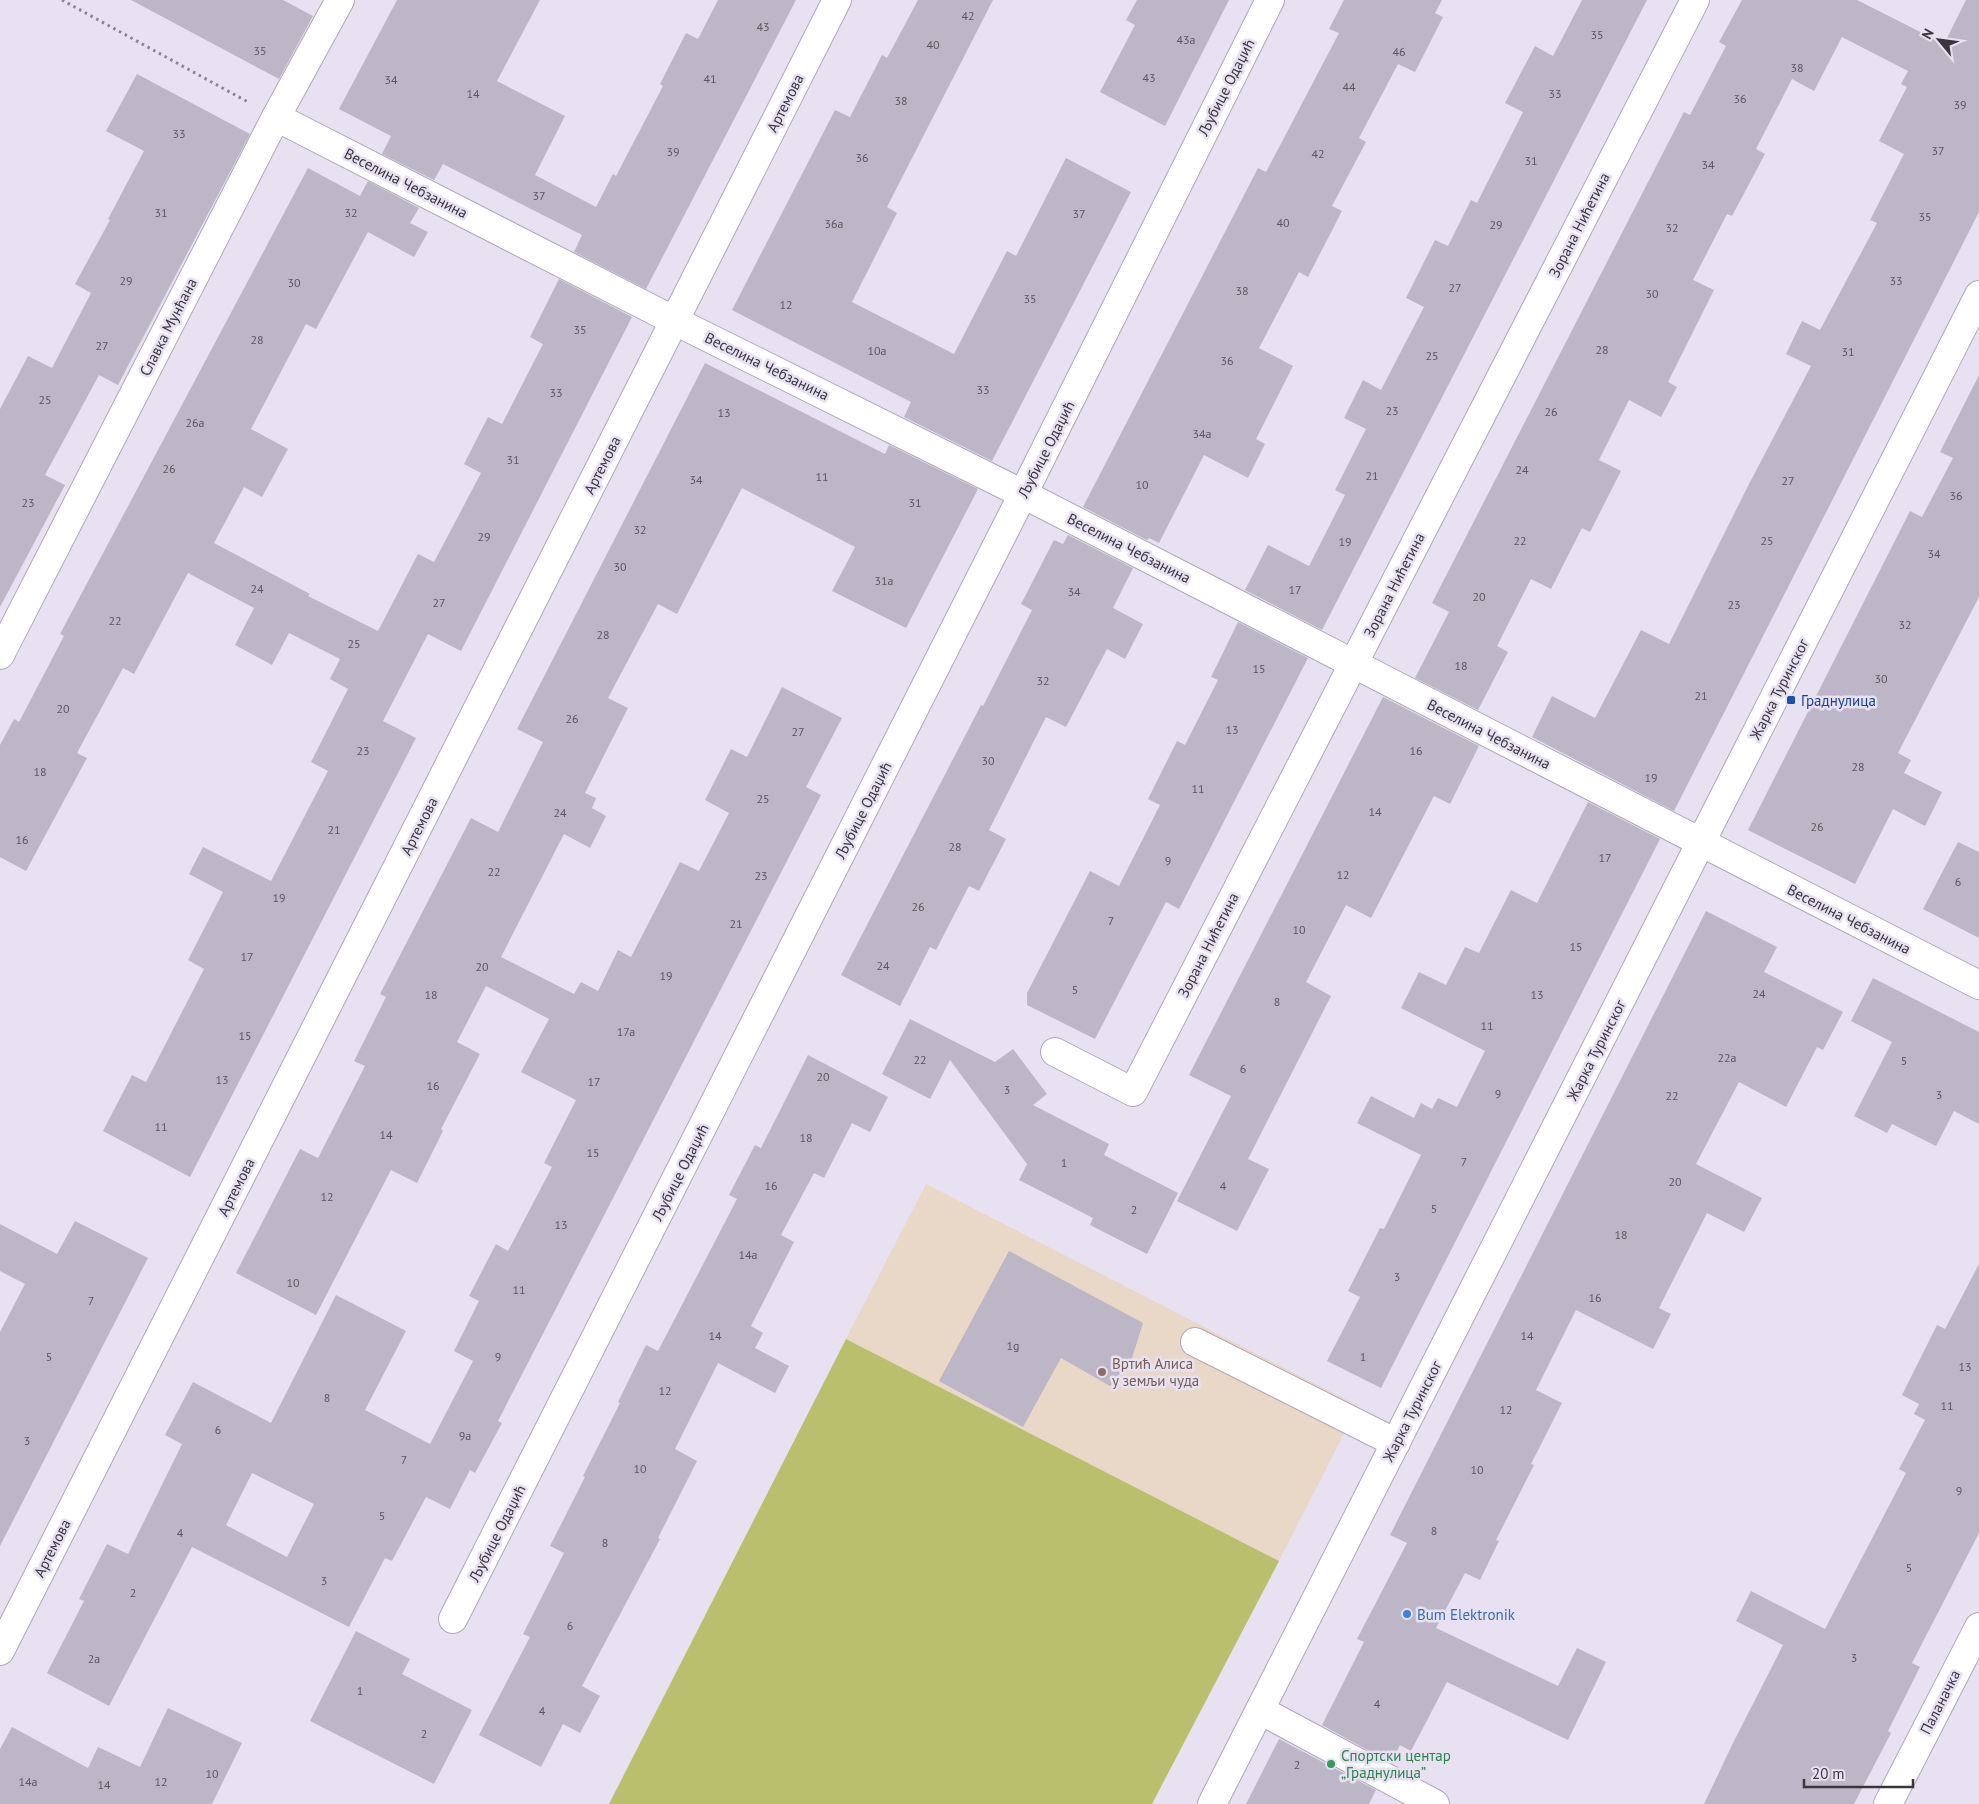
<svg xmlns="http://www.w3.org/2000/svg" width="1979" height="1804" font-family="'PT Sans',sans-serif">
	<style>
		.education { fill: #e9d7c7 }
		.green { fill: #babf6d }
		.building { fill: #bdb6c6; fill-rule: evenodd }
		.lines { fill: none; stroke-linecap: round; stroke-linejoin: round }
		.minor-casing { stroke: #aea8b7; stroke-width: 30 }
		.path { stroke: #8b8692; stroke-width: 3; stroke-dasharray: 2.5 4; stroke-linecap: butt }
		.minor { stroke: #fff; stroke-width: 28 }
		.transit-dot { fill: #1a4fb4; stroke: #e8e1f2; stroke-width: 2 }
		.education-dot { fill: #8d6e63; stroke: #e8e1f2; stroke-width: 2 }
		.shop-dot { fill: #3f7fe0; stroke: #e8e1f2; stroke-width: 2 }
		.leisure-dot { fill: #2e9e5b; stroke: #e8e1f2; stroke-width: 2 }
		.labels { text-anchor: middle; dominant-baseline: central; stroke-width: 5; stroke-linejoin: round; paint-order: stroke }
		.number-label { font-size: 12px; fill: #5a565f }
		.street-label { font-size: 15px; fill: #39363d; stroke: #e8e1f2 }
		.transit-label { font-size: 15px; fill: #164399; stroke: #e8e1f2; text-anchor: start }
		.education-label { font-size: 15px; fill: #785e54; stroke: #e8e1f2; text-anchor: start }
		.shop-label { font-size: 15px; fill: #366cbe; stroke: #e8e1f2; text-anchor: start }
		.leisure-label { font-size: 15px; fill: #27864d; stroke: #e8e1f2; text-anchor: start }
	</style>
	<rect width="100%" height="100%" fill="#e8e1f2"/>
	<path class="education" d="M 926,1184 L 1358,1406 L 1279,1561 L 846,1339 Z"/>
	<path class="green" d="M 846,1339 L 1279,1561 L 1152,1804 L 609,1804 Z"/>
	<g class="building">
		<path d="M 131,0 L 283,0 L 313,16 L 279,79 Z"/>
		<path d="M 397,0 L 540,0 L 497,81 L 565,116 L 535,175 L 596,207 L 613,174 L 616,176 L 663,86 L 660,84 L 686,33 L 698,39 L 718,0 L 796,0 L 646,289 L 574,252 L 582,235 L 443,164 L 434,180 L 382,154 L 391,136 L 339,109 Z"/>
		<path d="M 918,0 L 993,0 L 887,207 L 897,213 L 852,302 L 954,354 L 1007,251 L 1016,256 L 1066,158 L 1131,192 L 992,461 L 904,417 L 911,402 L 732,310 L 835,110 L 850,117 L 882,55 L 887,58 Z"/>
		<path d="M 1137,0 L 1229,0 L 1165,126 L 1100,92 L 1135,25 L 1126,20 Z"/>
		<path d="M 1344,0 L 1442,0 L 1435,13 L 1443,17 L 1415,72 L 1398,64 L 1359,138 L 1366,142 L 1332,206 L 1342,211 L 1308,277 L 1299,272 L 1259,348 L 1293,366 L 1256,439 L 1265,444 L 1248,478 L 1204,455 L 1159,543 L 1149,538 L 1147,540 L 1083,507 L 1258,168 L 1266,172 L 1339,33 L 1329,29 Z"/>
		<path d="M 1582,0 L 1647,0 L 1322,630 L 1245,590 L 1268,545 L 1309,566 L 1345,495 L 1335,490 L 1366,429 L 1344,418 L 1363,380 L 1381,390 L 1424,307 L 1406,298 L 1435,240 L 1448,246 L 1471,200 L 1477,203 L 1523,112 L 1505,103 L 1535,46 L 1553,56 Z"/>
		<path d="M 1742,0 L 1857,0 L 1944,44 L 1966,0 L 1979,0 L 1979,212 L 1674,811 L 1532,737 L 1552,696 L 1595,718 L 1641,630 L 1669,644 L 1749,484 L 1811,366 L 1786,354 L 1802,321 L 1820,330 L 1877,223 L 1870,220 L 1904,154 L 1879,141 L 1907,87 L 1901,84 L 1908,71 L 1842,37 L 1814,91 L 1792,79 L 1756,149 L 1765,154 L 1732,216 L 1727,214 L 1693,280 L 1714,290 L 1668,382 L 1677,387 L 1661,417 L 1629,400 L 1599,460 L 1621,471 L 1590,532 L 1582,528 L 1551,589 L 1531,579 L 1497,646 L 1508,652 L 1478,710 L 1415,678 L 1449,612 L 1432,603 L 1684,112 L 1690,115 L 1726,46 L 1719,42 Z"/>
		<path d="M 137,74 L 250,134 L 118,385 L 99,375 L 45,475 L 65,485 L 0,607 L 0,409 L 28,356 L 52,368 L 91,293 L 75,284 L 110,220 L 108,219 L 144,151 L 106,131 Z"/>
		<path d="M 308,168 L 360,196 L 368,181 L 419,208 L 410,223 L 428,232 L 414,257 L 368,232 L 316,329 L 306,324 L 251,429 L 288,449 L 262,497 L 244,487 L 214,543 L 310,594 L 308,596 L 378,631 L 418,554 L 434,562 L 481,473 L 464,464 L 488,417 L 502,424 L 543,344 L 530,337 L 559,279 L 632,317 L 461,651 L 428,634 L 383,721 L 416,738 L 190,1177 L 103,1131 L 132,1075 L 146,1082 L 204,969 L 188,960 L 223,892 L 189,874 L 203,847 L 271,881 L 328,771 L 311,762 L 348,689 L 330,679 L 340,659 L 289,633 L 272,665 L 235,645 L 254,608 L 188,573 L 134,674 L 123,668 L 77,753 L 87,758 L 26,871 L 0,857 L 0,745 L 14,719 L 19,722 L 64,636 L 60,634 Z"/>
		<path d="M 705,363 L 885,454 L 889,445 L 978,489 L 906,628 L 832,591 L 855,547 L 742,488 L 677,614 L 658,604 L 608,698 L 628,708 L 585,793 L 596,798 L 592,808 L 606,816 L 590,848 L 564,834 L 501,957 L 574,994 L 581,982 L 598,991 L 618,950 L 631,957 L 680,862 L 699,871 L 729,813 L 705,800 L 731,749 L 747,757 L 782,687 L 842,718 L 806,787 L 821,795 L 498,1421 L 502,1423 L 475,1473 L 470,1470 L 450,1509 L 426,1497 L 392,1561 L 385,1558 L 349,1627 L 192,1547 L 109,1706 L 47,1673 L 84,1601 L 79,1599 L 107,1544 L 128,1554 L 182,1444 L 165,1435 L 193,1382 L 271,1423 L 336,1295 L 406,1331 L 365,1410 L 430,1444 L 473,1361 L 454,1351 L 479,1301 L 469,1296 L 496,1244 L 508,1251 L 552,1167 L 544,1163 L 576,1100 L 521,1072 L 549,1019 L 486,986 L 457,1042 L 480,1054 L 441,1129 L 443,1131 L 417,1183 L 391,1170 L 316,1315 L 236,1273 L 300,1149 L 318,1158 L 365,1066 L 354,1061 L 386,997 L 380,994 L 471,818 L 498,832 L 543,742 L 517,729 ZM 252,1473 L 314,1504 L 287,1557 L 226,1525 Z"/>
		<path d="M 1979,375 L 1979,597 L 1898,753 L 1911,760 L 1904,773 L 1942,792 L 1925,826 L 1893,809 L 1855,884 L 1748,830 L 1910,511 L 1922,517 L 1953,458 L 1940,452 Z"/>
		<path d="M 1068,535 L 1133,568 L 1113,608 L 1143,624 L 1125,659 L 1107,649 L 1066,727 L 1046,717 L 989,830 L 1006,839 L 979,891 L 969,886 L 936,950 L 930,947 L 900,1006 L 841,975 L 981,705 L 983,706 L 1032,610 L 1021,604 L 1054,540 L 1063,544 Z"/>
		<path d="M 1238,622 L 1308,658 L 1179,909 L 1166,902 L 1095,1039 L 1027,1005 L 1027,993 L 1090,871 L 1119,886 L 1160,805 L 1148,799 L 1177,741 L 1185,745 L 1218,680 L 1211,677 Z"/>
		<path d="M 1383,697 L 1479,746 L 1450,804 L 1434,796 L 1371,918 L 1346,905 L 1306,982 L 1331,996 L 1248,1159 L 1269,1169 L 1237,1231 L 1177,1201 L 1231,1096 L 1189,1075 Z"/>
		<path d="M 1588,802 L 1660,839 L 1381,1388 L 1327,1361 L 1360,1297 L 1348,1291 L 1380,1228 L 1384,1229 L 1421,1155 L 1357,1123 L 1371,1096 L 1414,1118 L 1421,1103 L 1432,1109 L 1438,1098 L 1457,1107 L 1485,1051 L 1401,1008 L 1419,972 L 1446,985 L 1465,947 L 1479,953 L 1511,890 L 1537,903 Z"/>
		<path d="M 1958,842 L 1979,852 L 1979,938 L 1923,909 Z"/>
		<path d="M 1706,911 L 1777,947 L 1764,972 L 1843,1012 L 1823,1050 L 1817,1047 L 1786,1107 L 1739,1082 L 1696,1164 L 1762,1198 L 1744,1232 L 1707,1213 L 1659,1308 L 1671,1314 L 1653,1349 L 1576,1310 L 1536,1390 L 1562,1403 L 1531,1464 L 1534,1465 L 1496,1540 L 1499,1541 L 1480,1580 L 1465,1573 L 1436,1628 L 1558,1686 L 1577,1648 L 1606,1662 L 1568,1740 L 1447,1682 L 1411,1751 L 1400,1745 L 1391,1763 L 1322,1725 L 1364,1642 L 1357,1639 L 1407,1543 L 1390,1535 Z"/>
		<path d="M 1873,978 L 1979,1032 L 1979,1124 L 1954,1111 L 1936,1146 L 1892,1124 L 1887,1133 L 1854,1116 L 1892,1042 L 1851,1021 Z"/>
		<path d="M 910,1019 L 995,1062 L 1013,1049 L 1047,1094 L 1033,1105 L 1109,1144 L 1104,1155 L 1178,1193 L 1147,1254 L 1090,1225 L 1093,1218 L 1019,1180 L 1027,1164 L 950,1060 L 930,1099 L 882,1074 Z"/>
		<path d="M 808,1055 L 888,1097 L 870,1132 L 852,1123 L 824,1178 L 814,1173 L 781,1235 L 794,1242 L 751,1326 L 763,1333 L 755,1348 L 789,1366 L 775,1393 L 718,1363 L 675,1449 L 697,1461 L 658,1538 L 660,1539 L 582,1686 L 600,1696 L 580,1733 L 563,1724 L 541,1767 L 479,1735 L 530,1637 L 523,1634 L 564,1553 L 550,1546 L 585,1477 L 583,1476 L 620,1403 L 618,1402 L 646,1345 L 658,1351 L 737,1199 L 729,1195 L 755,1145 L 761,1148 Z"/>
		<path d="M 75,1221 L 148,1258 L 0,1546 L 0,1332 L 25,1284 L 0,1271 L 0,1224 L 57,1254 Z"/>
		<path d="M 1009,1251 L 1143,1323 L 1132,1358 L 1110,1386 L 1061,1358 L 1023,1427 L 939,1381 Z"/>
		<path d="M 1979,1264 L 1979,1533 L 1912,1663 L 1920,1667 L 1888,1731 L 1891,1733 L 1854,1804 L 1704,1804 L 1733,1743 L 1783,1645 L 1736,1621 L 1751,1591 L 1825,1629 L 1906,1473 L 1899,1469 L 1925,1420 L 1914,1414 L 1919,1404 L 1902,1395 L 1937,1325 L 1945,1329 Z"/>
		<path d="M 356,1631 L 410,1659 L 402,1674 L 472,1710 L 434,1784 L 310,1721 Z"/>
		<path d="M 168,1708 L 242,1743 L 212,1804 L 0,1804 L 0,1749 L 12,1727 L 88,1768 L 98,1747 L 140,1767 Z"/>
		<path d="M 1279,1739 L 1376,1790 L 1369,1804 L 1246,1804 Z"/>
	</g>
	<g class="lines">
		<g class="minor-casing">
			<g id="minor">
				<path d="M 276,117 L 675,321 L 1023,494 L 1979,985"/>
				<path d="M 0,655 L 276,117 L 340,0"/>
				<path d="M 1055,1052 L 1133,1092 L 1695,0"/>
				<path d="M 1195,1342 L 1396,1443"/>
				<path d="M 453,1619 L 1023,494 L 1270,0"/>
				<path d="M 0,1651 L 837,0"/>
				<path d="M 1260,1710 L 1435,1804"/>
				<path d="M 1212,1804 L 1979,295"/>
				<path d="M 1888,1804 L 1979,1627"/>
			</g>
		</g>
		<path class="path" d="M 62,0 L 248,102"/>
		<use href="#minor" class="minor"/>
	</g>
	<rect class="transit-dot" x="1786" y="695" width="10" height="10" rx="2.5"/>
	<circle class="education-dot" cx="1102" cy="1372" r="5"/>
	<circle class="shop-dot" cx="1407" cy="1614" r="5"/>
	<circle class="leisure-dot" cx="1331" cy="1764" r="5"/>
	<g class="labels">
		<g class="number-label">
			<text x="968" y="15">42</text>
			<text x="763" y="26">43</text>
			<text x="1597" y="34">35</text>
			<text x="1186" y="39">43a</text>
			<text x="933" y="44">40</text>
			<text x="260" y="50">35</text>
			<text x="1399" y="51">46</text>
			<text x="1797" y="67">38</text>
			<text x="1149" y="77">43</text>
			<text x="710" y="78">41</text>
			<text x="391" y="79">34</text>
			<text x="1349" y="86">44</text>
			<text x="473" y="93">14</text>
			<text x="1555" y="93">33</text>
			<text x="1740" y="98">36</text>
			<text x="901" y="100">38</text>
			<text x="1960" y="104">39</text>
			<text x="179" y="133">33</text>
			<text x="1938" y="150">37</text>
			<text x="673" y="151">39</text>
			<text x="1318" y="153">42</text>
			<text x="862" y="157">36</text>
			<text x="1531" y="160">31</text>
			<text x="1708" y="164">34</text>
			<text x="539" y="195">37</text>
			<text x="161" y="212">31</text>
			<text x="351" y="212">32</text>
			<text x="1079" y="213">37</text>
			<text x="1925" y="216">35</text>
			<text x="1283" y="222">40</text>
			<text x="834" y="223">36a</text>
			<text x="1496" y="224">29</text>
			<text x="1672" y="227">32</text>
			<text x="126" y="280">29</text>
			<text x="1896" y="280">33</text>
			<text x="294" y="282">30</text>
			<text x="1455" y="287">27</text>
			<text x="1242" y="290">38</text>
			<text x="1652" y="293">30</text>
			<text x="1030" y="298">35</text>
			<text x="786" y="304">12</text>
			<text x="580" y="329">35</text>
			<text x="257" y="339">28</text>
			<text x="102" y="345">27</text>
			<text x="1602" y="349">28</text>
			<text x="877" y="350">10a</text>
			<text x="1848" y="351">31</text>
			<text x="1432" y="355">25</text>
			<text x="1227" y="360">36</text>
			<text x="983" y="389">33</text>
			<text x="556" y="392">33</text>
			<text x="45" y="399">25</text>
			<text x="1392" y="410">23</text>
			<text x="1551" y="411">26</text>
			<text x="724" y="412">13</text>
			<text x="195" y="422">26a</text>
			<text x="1202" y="433">34a</text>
			<text x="513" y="459">31</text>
			<text x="169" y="468">26</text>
			<text x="1522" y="469">24</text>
			<text x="1372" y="475">21</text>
			<text x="822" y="476">11</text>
			<text x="696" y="479">34</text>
			<text x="1788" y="480">27</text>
			<text x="1142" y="484">10</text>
			<text x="1956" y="495">36</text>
			<text x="28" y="502">23</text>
			<text x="915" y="502">31</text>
			<text x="640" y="529">32</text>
			<text x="484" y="536">29</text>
			<text x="1520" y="540">22</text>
			<text x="1767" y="540">25</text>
			<text x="1345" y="541">19</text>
			<text x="1934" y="553">34</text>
			<text x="620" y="566">30</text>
			<text x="884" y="580">31a</text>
			<text x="257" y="588">24</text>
			<text x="1295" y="589">17</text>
			<text x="1074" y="591">34</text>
			<text x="1479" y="596">20</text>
			<text x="439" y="602">27</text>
			<text x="1734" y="604">23</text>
			<text x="115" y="620">22</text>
			<text x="1905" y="624">32</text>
			<text x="603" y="634">28</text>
			<text x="354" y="643">25</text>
			<text x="1461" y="665">18</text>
			<text x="1259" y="668">15</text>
			<text x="1881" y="678">30</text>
			<text x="1043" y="680">32</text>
			<text x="1701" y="695">21</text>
			<text x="63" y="708">20</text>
			<text x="572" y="718">26</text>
			<text x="1232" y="729">13</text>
			<text x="798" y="731">27</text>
			<text x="363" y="750">23</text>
			<text x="1416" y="750">16</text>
			<text x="988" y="760">30</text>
			<text x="1858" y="766">28</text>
			<text x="40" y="771">18</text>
			<text x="1651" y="777">19</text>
			<text x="1198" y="788">11</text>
			<text x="763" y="798">25</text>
			<text x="1375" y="811">14</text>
			<text x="560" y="812">24</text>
			<text x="1817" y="826">26</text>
			<text x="334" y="829">21</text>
			<text x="22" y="839">16</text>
			<text x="955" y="846">28</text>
			<text x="1605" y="857">17</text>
			<text x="1168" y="860">9</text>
			<text x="494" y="871">22</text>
			<text x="1343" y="874">12</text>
			<text x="761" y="875">23</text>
			<text x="1958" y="881">6</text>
			<text x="279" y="897">19</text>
			<text x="918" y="906">26</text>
			<text x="1111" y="920">7</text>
			<text x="736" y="923">21</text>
			<text x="1299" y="929">10</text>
			<text x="1576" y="946">15</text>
			<text x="247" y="956">17</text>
			<text x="883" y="965">24</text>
			<text x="482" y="966">20</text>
			<text x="666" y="975">19</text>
			<text x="1075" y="989">5</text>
			<text x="1759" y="993">24</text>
			<text x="431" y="994">18</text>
			<text x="1537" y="994">13</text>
			<text x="1277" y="1001">8</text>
			<text x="1487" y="1025">11</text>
			<text x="626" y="1031">17a</text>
			<text x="245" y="1035">15</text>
			<text x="1727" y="1057">22a</text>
			<text x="920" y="1059">22</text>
			<text x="1904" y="1060">5</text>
			<text x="1243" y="1068">6</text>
			<text x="823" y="1076">20</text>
			<text x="222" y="1079">13</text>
			<text x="594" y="1081">17</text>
			<text x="433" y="1085">16</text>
			<text x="1007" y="1089">3</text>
			<text x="1498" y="1093">9</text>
			<text x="1939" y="1094">3</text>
			<text x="1672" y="1095">22</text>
			<text x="161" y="1126">11</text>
			<text x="386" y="1134">14</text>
			<text x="806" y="1137">18</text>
			<text x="593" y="1152">15</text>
			<text x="1464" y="1161">7</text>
			<text x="1064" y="1162">1</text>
			<text x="1675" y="1181">20</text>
			<text x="771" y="1185">16</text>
			<text x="1223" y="1185">4</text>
			<text x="327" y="1196">12</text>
			<text x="1434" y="1208">5</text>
			<text x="1134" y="1209">2</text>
			<text x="561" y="1224">13</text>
			<text x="1621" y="1234">18</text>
			<text x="748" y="1254">14a</text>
			<text x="1397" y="1276">3</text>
			<text x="293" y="1282">10</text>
			<text x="519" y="1289">11</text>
			<text x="1595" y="1297">16</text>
			<text x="91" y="1300">7</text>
			<text x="715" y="1335">14</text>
			<text x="1527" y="1335">14</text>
			<text x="1013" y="1345">1g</text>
			<text x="49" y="1356">5</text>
			<text x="498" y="1356">9</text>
			<text x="1363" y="1356">1</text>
			<text x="1965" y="1366">13</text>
			<text x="665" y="1390">12</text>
			<text x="327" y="1397">8</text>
			<text x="1947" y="1405">11</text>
			<text x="1506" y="1409">12</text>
			<text x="218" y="1429">6</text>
			<text x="465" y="1435">9a</text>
			<text x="27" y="1440">3</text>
			<text x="404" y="1459">7</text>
			<text x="640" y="1468">10</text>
			<text x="1477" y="1469">10</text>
			<text x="1959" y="1490">9</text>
			<text x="382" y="1515">5</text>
			<text x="1434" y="1530">8</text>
			<text x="180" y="1532">4</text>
			<text x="605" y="1542">8</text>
			<text x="1909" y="1567">5</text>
			<text x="324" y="1580">3</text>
			<text x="133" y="1592">2</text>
			<text x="570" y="1625">6</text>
			<text x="1854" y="1657">3</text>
			<text x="94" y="1658">2a</text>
			<text x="360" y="1690">1</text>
			<text x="1377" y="1703">4</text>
			<text x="542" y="1710">4</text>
			<text x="424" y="1733">2</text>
			<text x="1297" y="1764">2</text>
			<text x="212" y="1773">10</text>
			<text x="28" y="1781">14a</text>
			<text x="161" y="1781">12</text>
			<text x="104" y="1784">14</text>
		</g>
		<g class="street-label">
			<text transform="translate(1226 87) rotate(-63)">Љубице Одаџић</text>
			<text transform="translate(785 103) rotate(-63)">Артемова</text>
			<text transform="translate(406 183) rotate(27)">Веселина Чебзанина</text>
			<text transform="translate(1579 225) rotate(-63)">Зорана Нићетина</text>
			<text transform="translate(168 327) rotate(-63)">Славка Мунћана</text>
			<text transform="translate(767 366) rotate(26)">Веселина Чебзанина</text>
			<text transform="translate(1046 449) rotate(-63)">Љубице Одаџић</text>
			<text transform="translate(602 465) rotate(-63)">Артемова</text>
			<text transform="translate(1129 548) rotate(27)">Веселина Чебзанина</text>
			<text transform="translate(1394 585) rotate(-63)">Зорана Нићетина</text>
			<text transform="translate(1779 689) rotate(-63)">Жарка Туринског</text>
			<text transform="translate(1489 734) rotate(27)">Веселина Чебзанина</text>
			<text transform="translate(863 810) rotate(-63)">Љубице Одаџић</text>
			<text transform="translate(419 826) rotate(-63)">Артемова</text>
			<text transform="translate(1849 919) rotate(27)">Веселина Чебзанина</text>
			<text transform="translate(1208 945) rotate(-63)">Зорана Нићетина</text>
			<text transform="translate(1596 1050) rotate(-63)">Жарка Туринског</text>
			<text transform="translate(680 1172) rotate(-63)">Љубице Одаџић</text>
			<text transform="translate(236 1187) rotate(-63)">Артемова</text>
			<text transform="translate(1412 1411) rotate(-63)">Жарка Туринског</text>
			<text transform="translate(497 1533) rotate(-63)">Љубице Одаџић</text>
			<text transform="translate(52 1548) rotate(-63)">Артемова</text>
			<text transform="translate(1940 1702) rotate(-63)">Паланачка</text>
		</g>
		<g class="transit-label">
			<text x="1801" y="700">Граднулица</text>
		</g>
		<g class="education-label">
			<text x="1112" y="1363">Вртић Алиса<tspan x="1112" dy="17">у земљи чуда</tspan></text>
		</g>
		<g class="shop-label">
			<text x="1417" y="1614">Bum Elektronik</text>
		</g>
		<g class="leisure-label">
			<text x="1341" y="1755">Спортски центар<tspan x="1341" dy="17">„Граднулица”</tspan></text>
		</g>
	</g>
	<g transform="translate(1939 40) rotate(299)" stroke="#e8e1f2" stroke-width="4" paint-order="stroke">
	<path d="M0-4L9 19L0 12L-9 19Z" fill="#39363d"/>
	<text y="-8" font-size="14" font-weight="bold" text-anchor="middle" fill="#39363d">N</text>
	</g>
	<path d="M1804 1779v8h109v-8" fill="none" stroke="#39363d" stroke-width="2.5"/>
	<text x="1812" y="1779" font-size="15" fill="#39363d" stroke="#e8e1f2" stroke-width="4" paint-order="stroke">20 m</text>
</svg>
